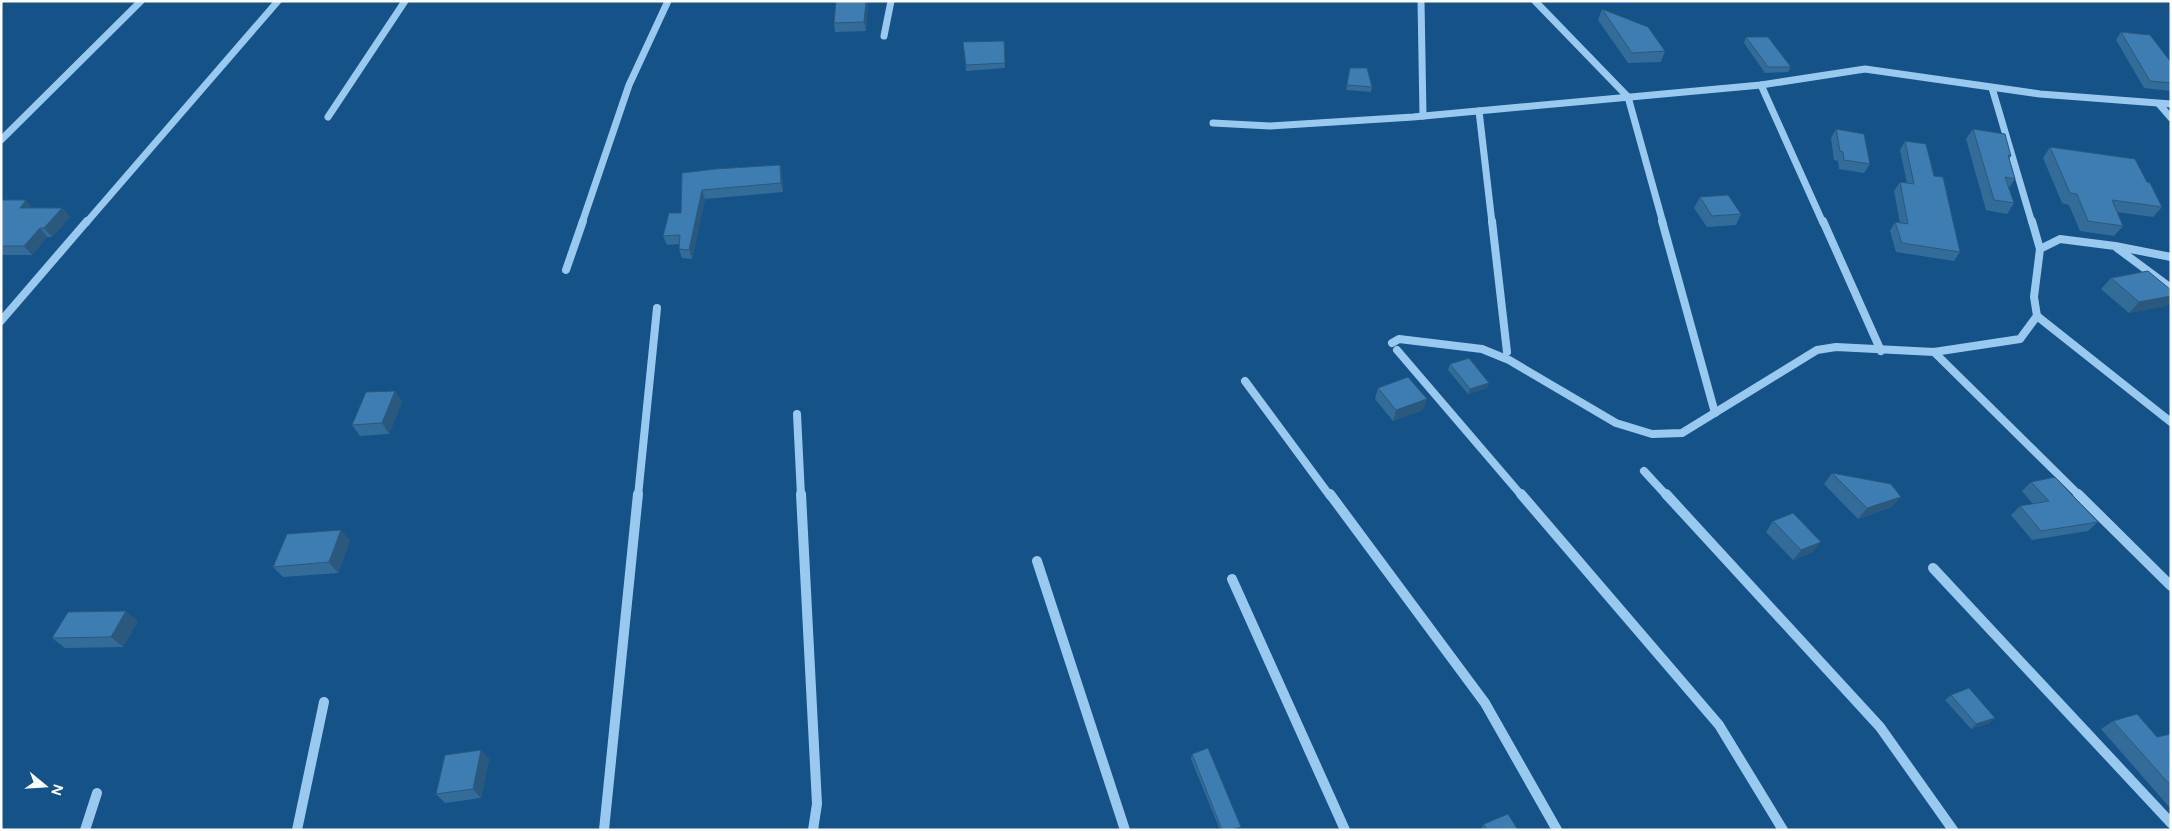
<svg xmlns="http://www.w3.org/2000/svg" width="2172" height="831" font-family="Figtree,sans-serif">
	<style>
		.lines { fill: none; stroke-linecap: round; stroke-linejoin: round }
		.minor-far2 { stroke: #9ac9ef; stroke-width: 7 }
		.minor-far1 { stroke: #9ac9ef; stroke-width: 8 }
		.minor { stroke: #9ac9ef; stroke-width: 10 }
		.wall { fill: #346c99 }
		.shaded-wall { fill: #2b587d }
		.building { fill: #3d7db2; stroke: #2b587d }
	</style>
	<rect width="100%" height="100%" fill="#145288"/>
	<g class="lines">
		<g class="minor-far2">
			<path d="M 1421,1 L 1423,116"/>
			<path d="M 1535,1 L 1628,97 L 1663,223"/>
			<path d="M 884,36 L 891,1"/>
			<path d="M 1761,85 L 1823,223"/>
			<path d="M 1992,88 L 2032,223"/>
			<path d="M 2159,104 L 2171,118"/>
			<path d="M 1479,111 L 1492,223"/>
			<path d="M 328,117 L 405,1"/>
			<path d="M 1213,123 L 1270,126 L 1413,117 L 1761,85 L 1865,69 L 2040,94 L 2171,104"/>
			<path d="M 1,140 L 141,1"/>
			<path d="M 86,223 L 278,1"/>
			<path d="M 582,223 L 629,85 L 668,1"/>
		</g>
		<g class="minor-far1">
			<path d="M 1492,221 L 1507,352"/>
			<path d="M 1662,221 L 1715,413"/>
			<path d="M 1823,221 L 1881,351"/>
			<path d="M 2032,221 L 2040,249"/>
			<path d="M 2117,248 L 2171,288"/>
			<path d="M 566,270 L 583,221"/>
			<path d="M 2037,316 L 2171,422"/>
			<path d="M 1,321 L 87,221"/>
			<path d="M 1392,343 L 1399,339 L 1482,349 L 1509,360 L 1616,423 L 1652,434 L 1682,433 L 1817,350 L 1836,347 L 1934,352 L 2020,339 L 2037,316 L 2034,297 L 2040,249 L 2060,239 L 2115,246 L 2171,257"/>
			<path d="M 1397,350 L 1522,496"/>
			<path d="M 1934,352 L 2080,496"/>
			<path d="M 1245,381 L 1330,496"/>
			<path d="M 797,414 L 801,496"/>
			<path d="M 1644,471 L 1667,496"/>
			<path d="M 638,496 L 657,308"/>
		</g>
		<g class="minor">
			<path d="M 801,494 L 817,804 L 813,830"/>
			<path d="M 1330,494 L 1485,703 L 1557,830"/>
			<path d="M 1521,494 L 1719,725 L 1783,830"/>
			<path d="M 1666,494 L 1880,727 L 1953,830"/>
			<path d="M 2078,494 L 2171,586"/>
			<path d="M 1037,561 L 1125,830"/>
			<path d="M 1933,568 L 2171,823"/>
			<path d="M 1232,579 L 1345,830"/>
			<path d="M 85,830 L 97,793"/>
			<path d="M 297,830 L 324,702"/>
			<path d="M 604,830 L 638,494"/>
		</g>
	</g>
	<g class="wall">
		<path d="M 836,1 L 868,1 L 866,31 L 835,32 L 834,23 Z"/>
		<path d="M 1602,9 L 1665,51 L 1661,62 L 1628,63 L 1598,20 Z"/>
		<path d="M 2121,32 L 2171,61 L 2171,91 L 2144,88 L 2116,40 Z"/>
		<path d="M 1746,37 L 1791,67 L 1788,72 L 1765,73 L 1744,43 Z"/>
		<path d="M 1004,41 L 1005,68 L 966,71 L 963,42 Z"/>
		<path d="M 1350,68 L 1372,87 L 1371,92 L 1346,90 Z"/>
		<path d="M 1836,129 L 1870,164 L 1864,173 L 1839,169 L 1838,161 L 1834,160 L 1831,138 Z"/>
		<path d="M 1973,129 L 2011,156 L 2009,159 L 2015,179 L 2009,188 L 2014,203 L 2007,214 L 1986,210 L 1966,139 Z"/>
		<path d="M 1905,141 L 1934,176 L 1960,252 L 1954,261 L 1896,252 L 1890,231 L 1895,222 L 1900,223 L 1894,191 L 1900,182 L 1907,183 L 1900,150 Z"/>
		<path d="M 2050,147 L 2147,182 L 2162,207 L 2153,217 L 2117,212 L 2123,226 L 2114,236 L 2080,231 L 2069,205 L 2062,203 L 2043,158 Z"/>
		<path d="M 780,165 L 782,174 L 783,192 L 705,199 L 692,259 L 682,258 L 679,249 L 679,244 L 667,245 L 663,236 L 681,213 L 682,173 Z"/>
		<path d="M 1700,197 L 1741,214 L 1736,225 L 1707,227 L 1694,208 Z"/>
		<path d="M 1,200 L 33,208 L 62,208 L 70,217 L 52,237 L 47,237 L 32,255 L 1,255 Z"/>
		<path d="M 2111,278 L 2171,290 L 2171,301 L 2166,306 L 2129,313 L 2101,289 Z"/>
		<path d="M 1450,364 L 1489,383 L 1487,388 L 1468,394 L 1448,370 Z"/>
		<path d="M 1378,388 L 1423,410 L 1393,421 L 1375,399 Z"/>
		<path d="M 395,391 L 402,402 L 389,434 L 360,436 L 352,425 Z"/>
		<path d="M 1832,473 L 1892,507 L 1858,519 L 1824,484 Z"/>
		<path d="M 2031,482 L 2098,522 L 2088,531 L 2032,540 L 2011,515 L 2020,506 L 2033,504 L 2022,491 Z"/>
		<path d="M 1773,521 L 1813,552 L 1793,560 L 1766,532 Z"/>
		<path d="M 350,540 L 338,573 L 283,577 L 273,567 Z"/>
		<path d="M 138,621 L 123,647 L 65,648 L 52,638 Z"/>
		<path d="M 1951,695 L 1995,718 L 1989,723 L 1971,729 L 1945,700 Z"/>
		<path d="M 2113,721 L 2157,737 L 2171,734 L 2171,809 L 2101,729 Z"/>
		<path d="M 481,750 L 489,759 L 481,798 L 445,803 L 436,794 Z"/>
		<path d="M 1192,754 L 1241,827 L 1240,830 L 1220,830 L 1191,759 Z"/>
		<path d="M 1484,824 L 1518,830 L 1481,830 L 1481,829 Z"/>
	</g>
	<g class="shaded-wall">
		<path d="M 866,1 L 868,1 L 866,31 L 864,22 Z"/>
		<path d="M 780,165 L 782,174 L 783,192 L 781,183 Z"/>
		<path d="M 702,190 L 705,199 L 692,259 L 689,250 Z"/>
		<path d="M 26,200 L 33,209 L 20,208 Z"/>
		<path d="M 62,208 L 70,217 L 52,237 L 44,228 Z"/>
		<path d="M 40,228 L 47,237 L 32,255 L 24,246 Z"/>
		<path d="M 2171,296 L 2171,301 L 2166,306 L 2129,313 L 2139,302 Z"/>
		<path d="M 1489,383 L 1487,388 L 1468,394 L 1470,389 Z"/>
		<path d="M 395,391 L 402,402 L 389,434 L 382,423 Z"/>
		<path d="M 1427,399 L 1423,410 L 1393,421 L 1396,410 Z"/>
		<path d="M 1901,497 L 1892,507 L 1858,519 L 1867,508 Z"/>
		<path d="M 341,530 L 350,540 L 338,573 L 329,562 Z"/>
		<path d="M 1821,542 L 1813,552 L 1793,560 L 1801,550 Z"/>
		<path d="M 126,611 L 138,621 L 123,647 L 111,637 Z"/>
		<path d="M 1995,718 L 1989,723 L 1971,729 L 1976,724 Z"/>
		<path d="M 481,750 L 489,759 L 481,798 L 473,789 Z"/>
		<path d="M 1241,827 L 1240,830 L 1231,830 Z"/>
	</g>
	<g class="building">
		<path d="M 836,1 L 866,1 L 864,22 L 834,23 Z"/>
		<path d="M 1602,9 L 1648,27 L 1665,51 L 1632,53 Z"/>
		<path d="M 2121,32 L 2150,35 L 2170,61 L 2171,61 L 2171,83 L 2150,81 Z"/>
		<path d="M 1746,37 L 1768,37 L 1791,67 L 1768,67 Z"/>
		<path d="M 1004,41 L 1005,63 L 966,65 L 963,42 Z"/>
		<path d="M 1350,68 L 1367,68 L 1372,87 L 1347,85 Z"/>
		<path d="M 1836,129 L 1864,134 L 1870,164 L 1844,160 L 1843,152 L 1840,151 Z"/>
		<path d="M 1973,129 L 2005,134 L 2011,156 L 2008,155 L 2015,179 L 2005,177 L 2014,203 L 1994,200 Z"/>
		<path d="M 1905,141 L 1926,144 L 1934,176 L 1943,177 L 1960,252 L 1902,243 L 1895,222 L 1908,224 L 1900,182 L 1914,184 Z"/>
		<path d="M 2050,147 L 2135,159 L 2147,182 L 2150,183 L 2162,207 L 2112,200 L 2123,226 L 2088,221 L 2077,194 L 2070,193 Z"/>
		<path d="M 780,165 L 781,183 L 702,190 L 689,250 L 679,249 L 680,235 L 663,236 L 669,213 L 681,213 L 682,173 L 715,169 Z"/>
		<path d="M 1728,195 L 1741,214 L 1712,216 L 1700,197 Z"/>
		<path d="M 1,200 L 26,200 L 20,208 L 62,208 L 44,228 L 40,228 L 24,246 L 1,246 Z"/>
		<path d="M 2148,271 L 2171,290 L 2171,296 L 2139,302 L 2111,278 Z"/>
		<path d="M 1469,358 L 1489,383 L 1470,389 L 1450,364 Z"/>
		<path d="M 1408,377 L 1427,399 L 1396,410 L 1378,388 Z"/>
		<path d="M 395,391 L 382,423 L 352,425 L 366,392 Z"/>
		<path d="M 1832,473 L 1891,484 L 1901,497 L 1867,508 Z"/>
		<path d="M 2055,477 L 2098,522 L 2041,531 L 2020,506 L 2049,501 L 2031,482 Z"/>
		<path d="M 1793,513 L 1821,542 L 1801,550 L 1773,521 Z"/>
		<path d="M 341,530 L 329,562 L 273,567 L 287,534 Z"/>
		<path d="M 126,611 L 111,637 L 52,638 L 68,612 Z"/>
		<path d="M 1969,688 L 1995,718 L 1976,724 L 1951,695 Z"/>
		<path d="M 2137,714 L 2157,737 L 2171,734 L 2171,786 L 2113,721 Z"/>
		<path d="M 1208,748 L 1241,827 L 1231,830 L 1222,830 L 1192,754 Z"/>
		<path d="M 481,750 L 473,789 L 436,794 L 445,755 Z"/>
		<path d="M 1508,814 L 1518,830 L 1487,830 L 1484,824 Z"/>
	</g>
	<rect width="2172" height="831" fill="none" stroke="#ffffff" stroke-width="5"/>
	<g transform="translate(45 786) rotate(108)" stroke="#145288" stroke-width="4" paint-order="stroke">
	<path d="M0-4L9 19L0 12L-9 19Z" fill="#ffffff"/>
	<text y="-8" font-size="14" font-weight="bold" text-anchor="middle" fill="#ffffff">N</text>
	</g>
</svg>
